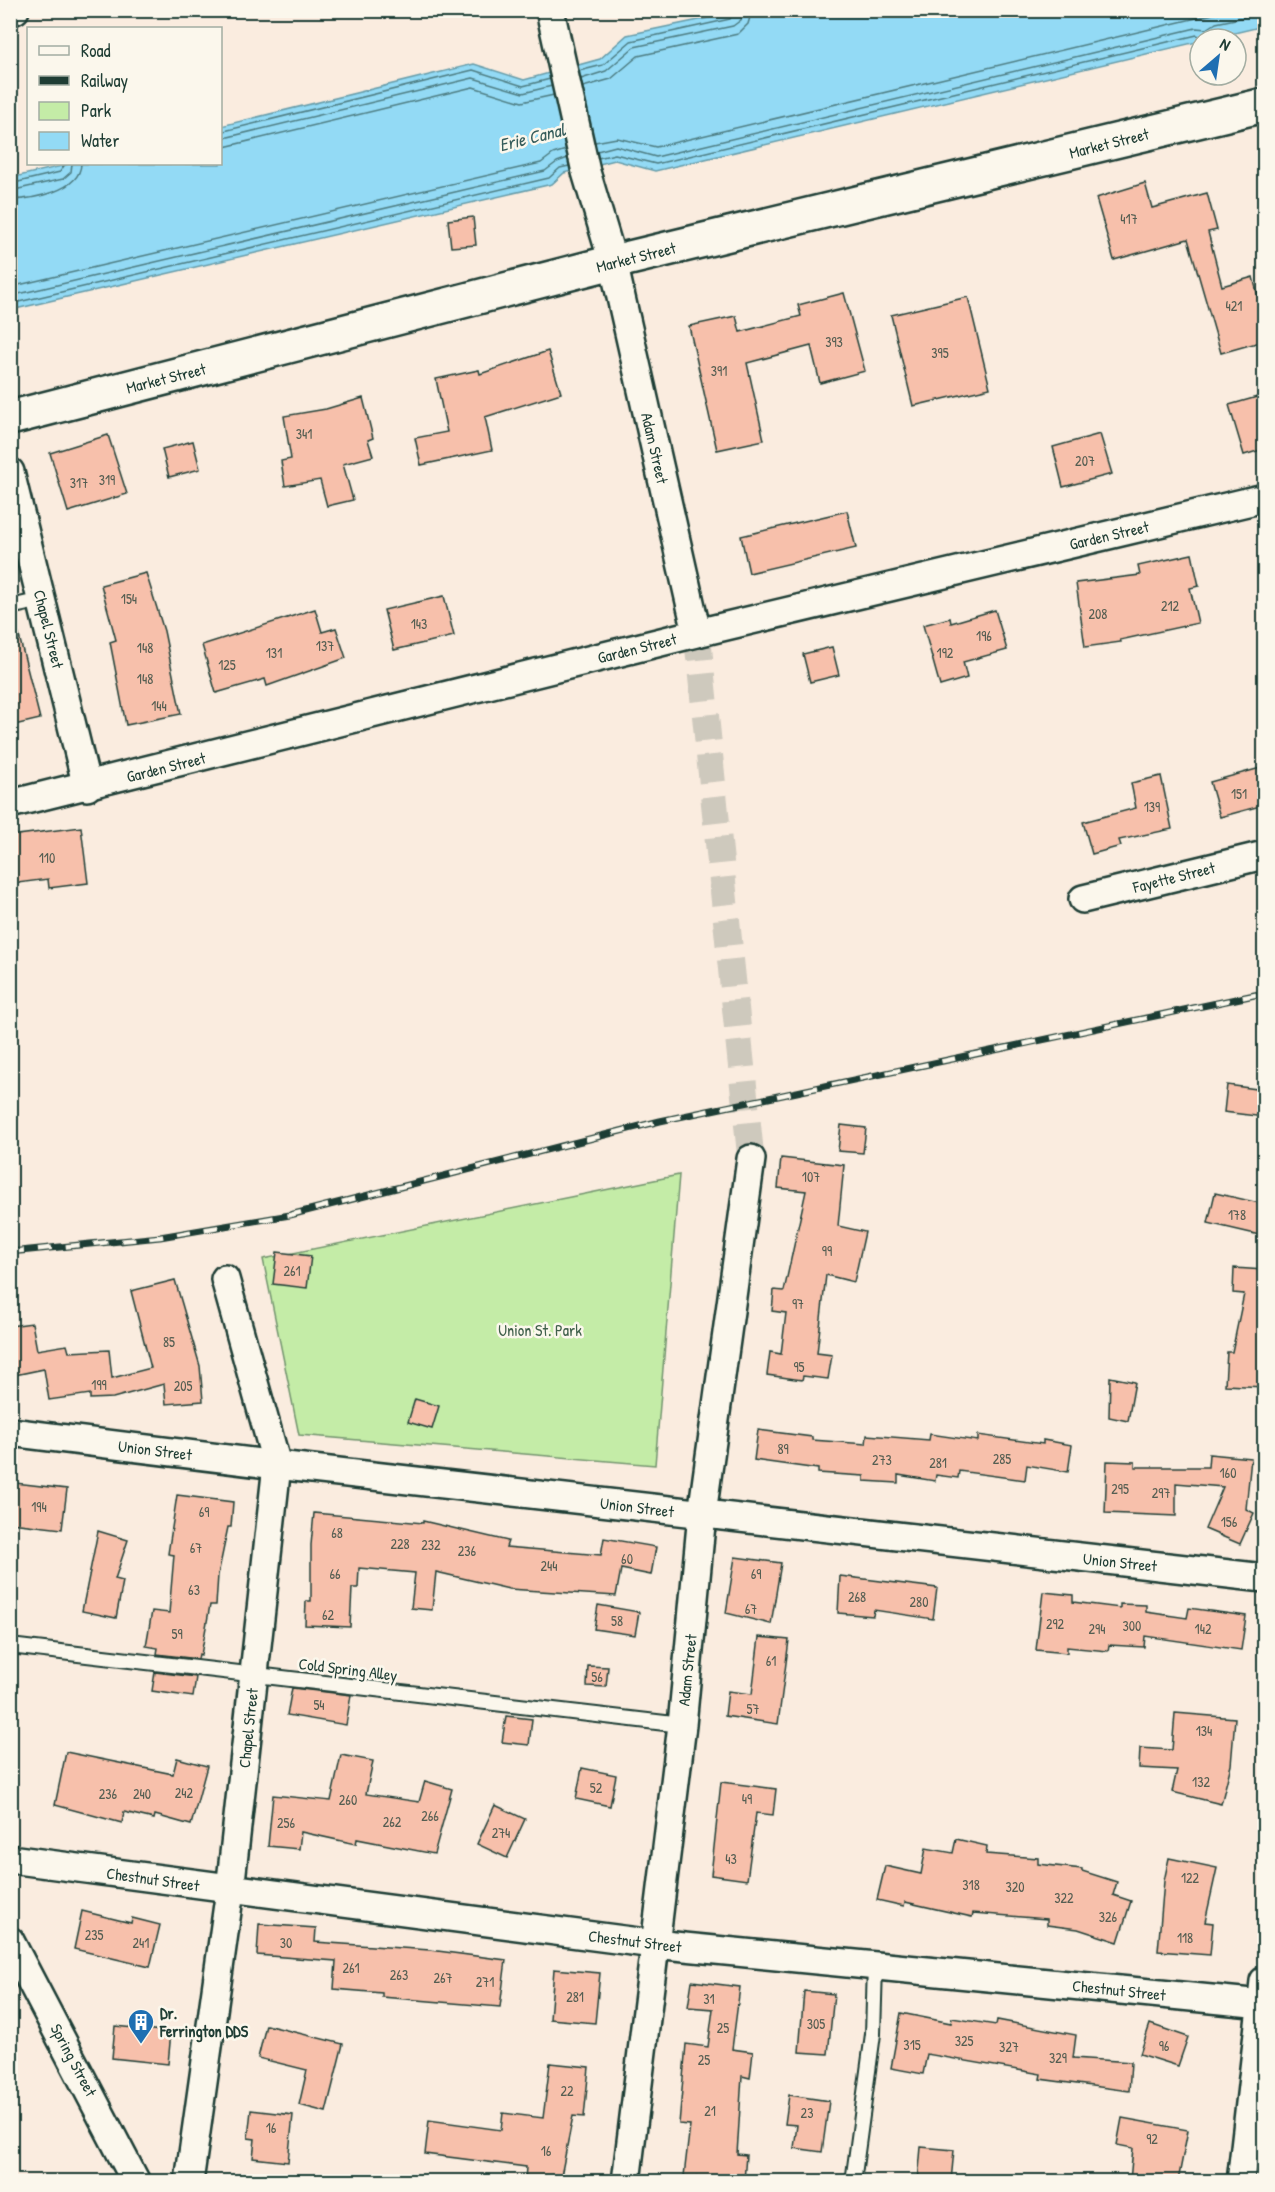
<svg xmlns="http://www.w3.org/2000/svg" width="1275" height="2192" font-family="'Patrick Hand',sans-serif">
	<style>
		.green { fill: #c4eca7; stroke: #72946e; stroke-width: 1.5 }
		.water { fill: #93daf5; stroke: #659ba8; stroke-width: 1.5 }
		.lines { fill: none; stroke-linecap: round; stroke-linejoin: round }
		.shore { stroke: #4d7c81; stroke-width: 1.5 }
		.building { fill: #f7c0ab; stroke: #1f3d34; stroke-width: 1.5 }
		.street-tunnel { stroke: #cec9bd; stroke-width: 27; stroke-dasharray: 27 14; stroke-linecap: butt }
		.lane-casing { stroke: #1f3d34; stroke-width: 18 }
		.street-casing { stroke: #1f3d34; stroke-width: 32 }
		.secondary-casing { stroke: #1f3d34; stroke-width: 38 }
		.lane { stroke: #fbf7ec; stroke-width: 14 }
		.street { stroke: #fbf7ec; stroke-width: 27 }
		.secondary { stroke: #fbf7ec; stroke-width: 33 }
		.rail-casing { stroke: #1f3d34; stroke-width: 7 }
		.rail { stroke: #fbf7ec; stroke-width: 4.5; stroke-dasharray: 14; stroke-linecap: butt }
		.labels { text-anchor: middle; dominant-baseline: central; stroke-width: 5; stroke-linejoin: round; paint-order: stroke }
		.number-label { font-size: 14px; fill: #555e52 }
		.street-label { font-size: 16px; fill: #1f3d34; stroke: #fbf7ec }
		.park-label { font-size: 16px; fill: #40604b; stroke: #fbf7ec }
		.poi-label { font-size: 16px; font-weight: bold; fill: #1f3d34; stroke: #fbf7ec; text-anchor: start }
		.water-label { font-size: 18px; font-style: italic; fill: #365c5b; stroke: #fbf7ec }
	</style>
	<rect width="100%" height="100%" fill="#faecdf"/>
	<filter id="ink" filterUnits="userSpaceOnUse"><feTurbulence type="fractalNoise" baseFrequency=".0167" numOctaves="2"/><feDisplacementMap in="SourceGraphic" scale="12" xChannelSelector="R" yChannelSelector="G"/><feConvolveMatrix kernelMatrix="1 2 1 2 8 2 1 2 1" color-interpolation-filters="sRGB"/></filter>
	<g filter="url(#ink)">
		<path class="green" d="M 679,1175 L 655,1465 L 299,1435 L 263,1259 Z"/>
		<path class="water" d="M 742,11 L 1264,11 L 1264,26 L 655,171 L 615,160 L 564,173 L 552,184 L 11,310 L 10,178 L 70,164 L 220,164 L 221,126 L 474,64 L 524,80 L 600,59 L 627,35 Z"/>
		<g class="lines">
			<g class="shore">
				<path d="M 579,71 L 603,65 L 631,41 L 730,19 L 735,10"/>
				<path d="M 581,79 L 606,71 L 634,47 L 733,26 L 741,20 L 743,10"/>
				<path d="M 583,87 L 611,79 L 638,56 L 738,34 L 748,24 L 752,10"/>
				<path d="M 220,132 L 473,70 L 523,86 L 550,79"/>
				<path d="M 220,139 L 473,78 L 523,93 L 552,86"/>
				<path d="M 595,142 L 617,138 L 656,147 L 1230,10"/>
				<path d="M 220,148 L 473,87 L 522,102 L 554,95"/>
				<path d="M 597,151 L 616,146 L 656,157 L 1196,28 L 1207,29 L 1216,23 L 1264,13"/>
				<path d="M 598,158 L 615,154 L 656,164 L 1197,35 L 1205,39"/>
				<path d="M 10,184 L 60,172 L 65,164"/>
				<path d="M 10,191 L 63,179 L 71,172 L 72,164"/>
				<path d="M 10,200 C 33,199 80,191 81,164"/>
				<path d="M 10,287 L 541,163 L 553,154 L 566,150"/>
				<path d="M 10,296 L 545,171 L 557,162 L 568,158"/>
				<path d="M 10,304 L 549,178 L 560,168 L 569,166"/>
			</g>
		</g>
		<g class="building">
			<path d="M 1145,183 L 1152,208 L 1207,193 L 1217,230 L 1208,232 L 1222,286 L 1253,277 L 1264,319 L 1264,341 L 1221,353 L 1188,239 L 1114,260 L 1096,198 Z"/>
			<path d="M 473,217 L 476,245 L 451,247 L 448,220 Z"/>
			<path d="M 844,293 L 865,371 L 820,383 L 811,346 L 747,363 L 764,440 L 717,450 L 689,326 L 736,316 L 740,332 L 801,316 L 798,305 Z"/>
			<path d="M 968,297 L 990,388 L 913,406 L 891,315 Z"/>
			<path d="M 548,351 L 561,393 L 485,417 L 492,450 L 421,465 L 415,438 L 447,432 L 436,379 L 479,370 L 480,374 Z"/>
			<path d="M 1264,395 L 1264,449 L 1244,455 L 1229,405 Z"/>
			<path d="M 363,398 L 373,438 L 368,440 L 373,456 L 343,464 L 353,500 L 327,506 L 320,480 L 285,486 L 281,461 L 291,459 L 284,416 L 326,409 Z"/>
			<path d="M 1100,434 L 1112,474 L 1063,487 L 1053,447 Z"/>
			<path d="M 108,435 L 127,494 L 68,512 L 50,453 Z"/>
			<path d="M 193,441 L 200,469 L 169,477 L 162,449 Z"/>
			<path d="M 847,511 L 856,548 L 749,573 L 741,536 Z"/>
			<path d="M 1192,554 L 1199,586 L 1190,588 L 1198,623 L 1120,640 L 1121,642 L 1085,647 L 1076,583 L 1140,575 L 1138,566 Z"/>
			<path d="M 146,573 L 164,631 L 181,714 L 126,725 L 110,642 L 116,640 L 101,585 Z"/>
			<path d="M 444,596 L 454,636 L 394,650 L 384,610 Z"/>
			<path d="M 315,609 L 322,632 L 336,628 L 346,658 L 267,686 L 265,679 L 216,693 L 202,645 Z"/>
			<path d="M 995,610 L 1007,650 L 963,662 L 967,678 L 940,686 L 923,625 L 950,618 L 951,623 Z"/>
			<path d="M 17,628 L 40,719 L 10,726 L 10,629 Z"/>
			<path d="M 832,647 L 839,675 L 810,682 L 803,654 Z"/>
			<path d="M 1264,767 L 1264,805 L 1220,817 L 1210,782 Z"/>
			<path d="M 1161,776 L 1172,829 L 1119,840 L 1121,846 L 1092,854 L 1083,822 L 1136,808 L 1131,783 Z"/>
			<path d="M 81,827 L 88,883 L 49,888 L 48,879 L 10,884 L 10,836 Z"/>
			<path d="M 1227,1085 L 1264,1090 L 1264,1117 L 1224,1112 Z"/>
			<path d="M 841,1125 L 866,1128 L 863,1153 L 838,1151 Z"/>
			<path d="M 781,1158 L 844,1165 L 838,1226 L 865,1232 L 854,1282 L 826,1275 L 817,1353 L 832,1355 L 828,1379 L 803,1376 L 802,1380 L 767,1375 L 770,1352 L 781,1354 L 786,1313 L 772,1311 L 774,1290 L 784,1291 L 806,1191 L 778,1188 Z"/>
			<path d="M 1215,1193 L 1264,1204 L 1264,1236 L 1208,1223 Z"/>
			<path d="M 277,1252 L 311,1256 L 307,1288 L 273,1284 Z"/>
			<path d="M 1234,1268 L 1264,1270 L 1264,1387 L 1225,1385 L 1227,1352 L 1232,1352 L 1244,1294 L 1233,1293 Z"/>
			<path d="M 175,1280 L 200,1366 L 203,1401 L 166,1404 L 164,1384 L 113,1398 L 90,1399 L 90,1394 L 49,1400 L 44,1369 L 10,1376 L 10,1326 L 32,1323 L 37,1350 L 67,1345 L 69,1352 L 109,1350 L 112,1378 L 151,1368 L 131,1291 Z"/>
			<path d="M 1110,1377 L 1135,1382 L 1128,1421 L 1109,1417 Z"/>
			<path d="M 415,1399 L 439,1406 L 432,1429 L 408,1422 Z"/>
			<path d="M 758,1430 L 812,1437 L 812,1440 L 866,1444 L 867,1435 L 929,1440 L 930,1434 L 978,1441 L 978,1435 L 1043,1444 L 1043,1440 L 1072,1445 L 1068,1472 L 1027,1465 L 1025,1480 L 959,1471 L 958,1478 L 936,1475 L 935,1481 L 898,1475 L 898,1483 L 864,1481 L 864,1476 L 818,1473 L 818,1469 L 754,1460 Z"/>
			<path d="M 1209,1454 L 1251,1458 L 1246,1509 L 1254,1513 L 1240,1544 L 1205,1529 L 1223,1487 L 1176,1483 L 1176,1516 L 1105,1513 L 1107,1461 L 1135,1462 L 1135,1467 L 1208,1467 Z"/>
			<path d="M 15,1483 L 67,1489 L 62,1529 L 11,1523 Z"/>
			<path d="M 177,1495 L 233,1502 L 231,1527 L 228,1527 L 218,1575 L 216,1605 L 210,1605 L 201,1655 L 199,1654 L 198,1659 L 157,1654 L 158,1648 L 146,1646 L 152,1611 L 169,1613 L 174,1555 L 168,1554 Z"/>
			<path d="M 314,1513 L 423,1523 L 423,1521 L 508,1541 L 506,1547 L 601,1555 L 604,1538 L 656,1547 L 651,1575 L 621,1569 L 616,1596 L 509,1589 L 436,1572 L 432,1610 L 411,1608 L 415,1573 L 359,1568 L 358,1588 L 352,1588 L 350,1627 L 305,1625 L 306,1601 L 311,1601 L 311,1545 Z"/>
			<path d="M 98,1531 L 128,1540 L 115,1579 L 123,1581 L 116,1618 L 82,1611 Z"/>
			<path d="M 735,1557 L 781,1563 L 771,1624 L 726,1613 Z"/>
			<path d="M 840,1576 L 937,1588 L 933,1619 L 874,1610 L 873,1616 L 838,1613 Z"/>
			<path d="M 1043,1592 L 1073,1595 L 1073,1602 L 1120,1608 L 1120,1604 L 1146,1605 L 1146,1612 L 1187,1618 L 1189,1608 L 1246,1616 L 1241,1650 L 1145,1636 L 1144,1647 L 1109,1645 L 1108,1651 L 1067,1647 L 1067,1653 L 1036,1650 Z"/>
			<path d="M 598,1605 L 639,1612 L 635,1635 L 594,1629 Z"/>
			<path d="M 759,1637 L 789,1640 L 778,1724 L 725,1716 L 728,1691 L 752,1694 Z"/>
			<path d="M 588,1666 L 608,1667 L 606,1687 L 587,1686 Z"/>
			<path d="M 155,1672 L 196,1677 L 193,1697 L 152,1691 Z"/>
			<path d="M 292,1688 L 351,1695 L 346,1725 L 287,1715 Z"/>
			<path d="M 1175,1713 L 1235,1718 L 1231,1765 L 1221,1804 L 1172,1792 L 1177,1770 L 1139,1768 L 1140,1748 L 1172,1750 Z"/>
			<path d="M 506,1716 L 532,1719 L 529,1745 L 502,1742 Z"/>
			<path d="M 66,1752 L 173,1774 L 177,1758 L 207,1766 L 191,1825 L 155,1815 L 154,1819 L 124,1812 L 122,1823 L 55,1805 Z"/>
			<path d="M 341,1755 L 373,1761 L 366,1794 L 419,1802 L 425,1781 L 452,1789 L 434,1854 L 357,1839 L 356,1844 L 301,1832 L 299,1849 L 268,1846 L 273,1795 L 331,1801 Z"/>
			<path d="M 582,1768 L 616,1775 L 610,1806 L 576,1799 Z"/>
			<path d="M 721,1782 L 776,1789 L 773,1815 L 756,1813 L 747,1880 L 711,1875 Z"/>
			<path d="M 495,1805 L 525,1819 L 507,1858 L 477,1844 Z"/>
			<path d="M 956,1839 L 987,1846 L 986,1854 L 1038,1858 L 1038,1864 L 1082,1869 L 1082,1871 L 1117,1882 L 1113,1895 L 1131,1901 L 1118,1942 L 1078,1929 L 1047,1925 L 1047,1919 L 973,1913 L 972,1917 L 905,1902 L 904,1906 L 877,1900 L 885,1866 L 921,1874 L 926,1848 L 953,1853 Z"/>
			<path d="M 1169,1858 L 1217,1868 L 1205,1922 L 1213,1923 L 1210,1955 L 1158,1951 L 1164,1881 Z"/>
			<path d="M 82,1911 L 131,1923 L 132,1918 L 160,1925 L 150,1967 L 74,1949 Z"/>
			<path d="M 259,1924 L 316,1928 L 315,1942 L 430,1950 L 506,1960 L 500,2007 L 382,1997 L 382,1993 L 334,1989 L 336,1961 L 257,1955 Z"/>
			<path d="M 554,1969 L 600,1973 L 595,2023 L 550,2019 Z"/>
			<path d="M 692,1981 L 740,1987 L 732,2049 L 753,2052 L 750,2078 L 742,2076 L 737,2154 L 746,2155 L 744,2181 L 684,2176 L 690,2125 L 679,2124 L 686,2044 L 708,2047 L 713,2009 L 688,2007 Z"/>
			<path d="M 804,1991 L 834,1994 L 828,2054 L 799,2052 Z"/>
			<path d="M 901,2013 L 951,2023 L 952,2018 L 996,2025 L 997,2020 L 1076,2035 L 1073,2058 L 1131,2062 L 1129,2091 L 1040,2079 L 1041,2074 L 927,2054 L 923,2074 L 891,2068 Z"/>
			<path d="M 1150,2024 L 1188,2037 L 1178,2066 L 1140,2054 Z"/>
			<path d="M 266,2025 L 343,2044 L 326,2112 L 299,2105 L 307,2070 L 258,2058 Z"/>
			<path d="M 115,2026 L 171,2032 L 168,2064 L 112,2058 Z"/>
			<path d="M 550,2063 L 589,2067 L 584,2117 L 573,2116 L 560,2181 L 525,2181 L 526,2167 L 425,2154 L 429,2120 L 501,2130 L 503,2113 L 543,2118 Z"/>
			<path d="M 789,2095 L 829,2101 L 822,2152 L 794,2148 L 797,2125 L 785,2124 Z"/>
			<path d="M 251,2110 L 293,2115 L 288,2162 L 253,2158 L 255,2139 L 248,2138 Z"/>
			<path d="M 1122,2118 L 1188,2130 L 1178,2181 L 1130,2181 L 1133,2148 L 1117,2145 Z"/>
			<path d="M 921,2147 L 954,2150 L 951,2181 L 918,2181 Z"/>
		</g>
		<g class="lines">
			<path class="street-tunnel" d="M 697,633 L 751,1159"/>
			<g class="lane-casing">
				<g id="lane">
					<path d="M 10,607 L 42,600"/>
					<path d="M 10,1646 L 682,1725"/>
					<path d="M 853,2182 L 873,2034 L 875,1966"/>
				</g>
			</g>
			<g class="street-casing">
				<g id="street">
					<path d="M 550,10 L 586,172 L 613,262 L 697,633"/>
					<path d="M 10,12 L 15,10"/>
					<path d="M 10,472 L 87,787"/>
					<path d="M 10,804 L 697,633 L 1264,498"/>
					<path d="M 1083,899 L 1264,855"/>
					<path d="M 10,1432 L 277,1465 L 1264,1578"/>
					<path d="M 10,1859 L 654,1944 L 1262,2004"/>
					<path d="M 10,1941 L 136,2182"/>
					<path d="M 189,2182 L 230,1890 L 277,1465 L 225,1279"/>
					<path d="M 626,2182 L 682,1725 L 702,1514 L 751,1159"/>
					<path d="M 1241,2182 L 1264,1981"/>
				</g>
			</g>
			<g class="secondary-casing">
				<path id="secondary" d="M 10,418 L 613,262 L 1264,105"/>
			</g>
			<use href="#lane" class="lane"/>
			<use href="#street" class="street"/>
			<use href="#secondary" class="secondary"/>
			<g class="rail-casing">
				<path id="rail" d="M 10,1252 L 160,1237 L 290,1215 L 660,1121 L 1264,993"/>
			</g>
			<use href="#rail" class="rail"/>
		</g>
	</g>
	<defs>
		<g id="building-pin" transform="scale(1.35)"><path d="M0 17L-7.5 6A9.5 9.5 0 1 1 7.5 6Z" fill="#1f6fb2" stroke="#fbf7ec"/><path d="M-4-6H4V6H1V3H-1V6H-4ZM-2.5-4.3h1.7v1.8h-1.7ZM.8-4.3h1.7v1.8H.8ZM-2.5-1h1.7V.8h-1.7ZM.8-1h1.7V.8H.8Z" fill="#fff"/></g>
	</defs>
	<g fill-rule="evenodd">
		<use href="#building-pin" x="141" y="2022"/>
	</g>
	<g class="labels">
		<g class="number-label">
			<text x="1129" y="218">417</text>
			<text x="1234" y="305">421</text>
			<text x="834" y="341">393</text>
			<text x="940" y="352">395</text>
			<text x="719" y="370">391</text>
			<text x="304" y="433">341</text>
			<text x="1085" y="460">207</text>
			<text x="107" y="479">319</text>
			<text x="79" y="482">317</text>
			<text x="129" y="598">154</text>
			<text x="1170" y="605">212</text>
			<text x="1098" y="613">208</text>
			<text x="419" y="623">143</text>
			<text x="984" y="635">196</text>
			<text x="325" y="645">137</text>
			<text x="145" y="647">148</text>
			<text x="274" y="652">131</text>
			<text x="945" y="652">192</text>
			<text x="227" y="664">125</text>
			<text x="145" y="678">148</text>
			<text x="159" y="705">144</text>
			<text x="1239" y="793">151</text>
			<text x="1152" y="806">139</text>
			<text x="47" y="857">110</text>
			<text x="811" y="1176">107</text>
			<text x="1237" y="1214">178</text>
			<text x="827" y="1250">99</text>
			<text x="292" y="1270">261</text>
			<text x="798" y="1303">97</text>
			<text x="169" y="1341">85</text>
			<text x="799" y="1366">95</text>
			<text x="99" y="1384">199</text>
			<text x="183" y="1385">205</text>
			<text x="783" y="1448">89</text>
			<text x="1002" y="1458">285</text>
			<text x="882" y="1459">273</text>
			<text x="938" y="1462">281</text>
			<text x="1228" y="1472">160</text>
			<text x="1120" y="1488">295</text>
			<text x="1161" y="1492">297</text>
			<text x="39" y="1506">194</text>
			<text x="204" y="1511">69</text>
			<text x="1229" y="1521">156</text>
			<text x="337" y="1532">68</text>
			<text x="400" y="1543">228</text>
			<text x="431" y="1544">232</text>
			<text x="196" y="1547">67</text>
			<text x="467" y="1550">236</text>
			<text x="627" y="1558">60</text>
			<text x="549" y="1565">244</text>
			<text x="335" y="1573">66</text>
			<text x="756" y="1573">69</text>
			<text x="194" y="1589">63</text>
			<text x="857" y="1596">268</text>
			<text x="919" y="1601">280</text>
			<text x="751" y="1608">67</text>
			<text x="328" y="1614">62</text>
			<text x="617" y="1620">58</text>
			<text x="1055" y="1623">292</text>
			<text x="1132" y="1625">300</text>
			<text x="1097" y="1628">294</text>
			<text x="1203" y="1628">142</text>
			<text x="177" y="1633">59</text>
			<text x="771" y="1660">61</text>
			<text x="597" y="1676">56</text>
			<text x="319" y="1704">54</text>
			<text x="753" y="1708">57</text>
			<text x="1204" y="1730">134</text>
			<text x="1201" y="1781">132</text>
			<text x="596" y="1787">52</text>
			<text x="184" y="1792">242</text>
			<text x="108" y="1793">236</text>
			<text x="142" y="1793">240</text>
			<text x="747" y="1798">49</text>
			<text x="348" y="1799">260</text>
			<text x="430" y="1815">266</text>
			<text x="392" y="1821">262</text>
			<text x="286" y="1822">256</text>
			<text x="501" y="1832">274</text>
			<text x="731" y="1858">43</text>
			<text x="1190" y="1877">122</text>
			<text x="971" y="1884">318</text>
			<text x="1015" y="1886">320</text>
			<text x="1064" y="1897">322</text>
			<text x="1108" y="1916">326</text>
			<text x="94" y="1934">235</text>
			<text x="1185" y="1937">118</text>
			<text x="141" y="1942">241</text>
			<text x="286" y="1942">30</text>
			<text x="351" y="1967">261</text>
			<text x="399" y="1974">263</text>
			<text x="443" y="1977">267</text>
			<text x="485" y="1981">271</text>
			<text x="575" y="1996">281</text>
			<text x="709" y="1998">31</text>
			<text x="816" y="2023">305</text>
			<text x="723" y="2027">25</text>
			<text x="964" y="2040">325</text>
			<text x="912" y="2044">315</text>
			<text x="1164" y="2045">96</text>
			<text x="1009" y="2046">327</text>
			<text x="1058" y="2057">329</text>
			<text x="704" y="2059">25</text>
			<text x="567" y="2090">22</text>
			<text x="710" y="2110">21</text>
			<text x="807" y="2112">23</text>
			<text x="271" y="2127">16</text>
			<text x="1152" y="2138">92</text>
			<text x="546" y="2150">16</text>
		</g>
		<g class="street-label">
			<text transform="translate(1109 143) rotate(-14)">Market Street</text>
			<text transform="translate(636 257) rotate(-14)">Market Street</text>
			<text transform="translate(166 378) rotate(-14)">Market Street</text>
			<text transform="translate(655 448) rotate(77)">Adam Street</text>
			<text transform="translate(1109 535) rotate(-13)">Garden Street</text>
			<text transform="translate(49 629) rotate(76)">Chapel Street</text>
			<text transform="translate(637 648) rotate(-14)">Garden Street</text>
			<text transform="translate(166 767) rotate(-14)">Garden Street</text>
			<text transform="translate(1174 877) rotate(-14)">Fayette Street</text>
			<text transform="translate(155 1450) rotate(7)">Union Street</text>
			<text transform="translate(637 1507) rotate(7)">Union Street</text>
			<text transform="translate(1120 1562) rotate(6)">Union Street</text>
			<text transform="translate(348 1669) rotate(7)">Cold Spring Alley</text>
			<text transform="translate(687 1670) rotate(-84)">Adam Street</text>
			<text transform="translate(248 1728) rotate(-84)">Chapel Street</text>
			<text transform="translate(153 1879) rotate(8)">Chestnut Street</text>
			<text transform="translate(635 1941) rotate(7)">Chestnut Street</text>
			<text transform="translate(1119 1990) rotate(6)">Chestnut Street</text>
			<text transform="translate(74 2060) rotate(62)">Spring Street</text>
		</g>
		<g class="park-label">
			<text x="540" y="1330">Union St. Park</text>
		</g>
		<g class="poi-label">
			<text x="160" y="2013">Dr.<tspan x="160" dy="18">Ferrington DDS</tspan></text>
		</g>
		<g class="water-label">
			<text transform="translate(532 137) rotate(-14)">Erie Canal</text>
		</g>
	</g>
	<rect width="1275" height="2192" fill="none" stroke="#fbf7ec" stroke-width="36"/>
	<rect x="18" y="18" width="1239" height="2156" fill="none" stroke="#1f3d34" stroke-width="2" filter="url(#ink)"/>
	<rect x="27" y="27" width="195" height="138" fill="#fbf7ec" stroke="#a3ada2" stroke-width="1.5"/>
	<rect x="39" y="46" width="30" height="9" fill="#fbf7ec" stroke="#a3ada2" stroke-width="1.5"/>
	<text x="81" y="57" font-size="18" fill="#1f3d34">Road</text>
	<rect x="39" y="76" width="30" height="9" fill="#1f3d34" stroke="#a3ada2" stroke-width="1.5"/>
	<text x="81" y="87" font-size="18" fill="#1f3d34">Railway</text>
	<rect x="39" y="102" width="30" height="18" fill="#c4eca7" stroke="#a3ada2" stroke-width="1.5"/>
	<text x="81" y="117" font-size="18" fill="#1f3d34">Park</text>
	<rect x="39" y="132" width="30" height="18" fill="#93daf5" stroke="#a3ada2" stroke-width="1.5"/>
	<text x="81" y="147" font-size="18" fill="#1f3d34">Water</text>
	<g transform="translate(1218 57) rotate(29)"><circle r="28" fill="#fbf7ec" stroke="#a3ada2" stroke-width="1.5"/>
	<path d="M0-4.5L10 22L0 15L-10 22Z" fill="#1f6fb2"/>
	<text y="-9" font-size="16" font-weight="bold" text-anchor="middle" fill="#1f3d34">N</text>
	</g>
</svg>
